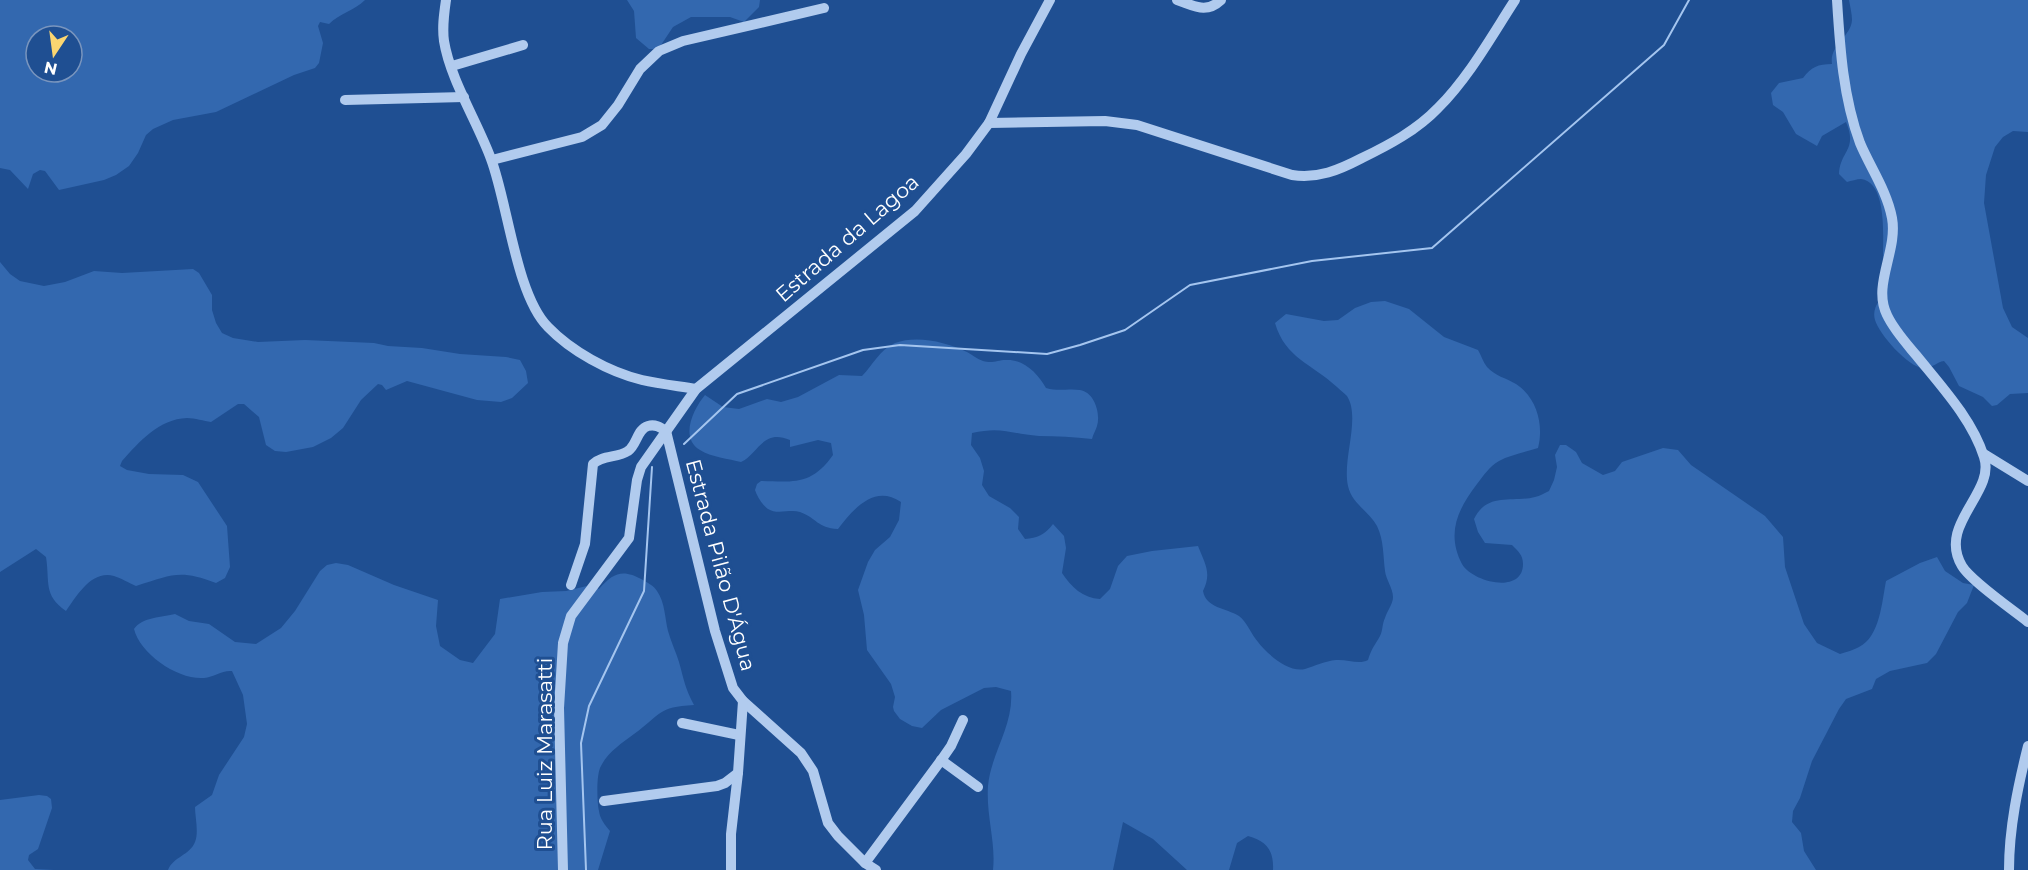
<svg xmlns="http://www.w3.org/2000/svg" width="2028" height="870" font-family="Montserrat,sans-serif">
	<style>
		.green { fill: #3368af; fill-rule: evenodd }
		.lines { fill: none; stroke-linecap: round; stroke-linejoin: round }
		.stream { stroke: #a4c5ef; stroke-width: 2 }
		.minor { stroke: #b1cbee; stroke-width: 10 }
		.labels { text-anchor: middle; dominant-baseline: central; stroke-width: 6; stroke-linejoin: round; paint-order: stroke }
		.street-label { font-size: 21px; fill: #fff; stroke: #1f4f92 }
	</style>
	<rect width="100%" height="100%" fill="#1f4f92"/>
	<g class="green">
		<path d="M 0,0 L 365,0 C 354,11 340,13 329,24 L 320,22 L 318,26 L 323,43 L 319,63 L 315,68 L 294,75 L 216,112 L 173,120 L 153,129 L 146,135 L 138,153 L 129,166 L 116,175 L 104,180 L 59,190 L 45,171 L 40,170 L 33,174 L 28,189 L 10,170 L 0,168 ZM 36,36 L 72,36 L 72,72 L 36,72 Z"/>
		<path d="M 627,0 L 760,0 L 759,7 L 744,22 L 730,17 L 691,17 L 673,27 L 661,45 L 655,49 L 649,49 L 636,38 L 634,11 Z"/>
		<path d="M 1849,0 L 2028,0 L 2028,132 L 2013,131 L 2003,137 L 1995,147 L 1986,175 L 1984,203 L 2003,308 L 2012,327 L 2028,338 L 2028,393 L 2010,394 L 1997,405 L 1992,406 L 1983,397 L 1959,386 L 1949,367 L 1944,361 C 1936,362 1932,369 1923,368 C 1908,367 1879,334 1875,320 C 1871,306 1883,299 1885,286 C 1887,277 1883,263 1883,254 C 1883,236 1887,182 1861,179 C 1857,179 1851,181 1847,182 L 1839,174 C 1840,151 1858,150 1846,122 L 1822,136 L 1817,146 L 1796,134 L 1783,112 L 1773,105 L 1771,93 L 1779,83 L 1803,78 C 1811,67 1818,64 1832,64 C 1829,45 1851,37 1852,20 C 1852,14 1850,6 1849,0 Z"/>
		<path d="M 0,262 L 10,274 L 20,281 L 44,286 L 65,282 L 94,271 L 122,273 L 193,269 L 199,273 L 212,295 L 212,310 L 216,323 L 222,333 L 233,338 L 258,342 L 305,340 L 374,343 L 388,346 L 422,348 L 460,354 L 506,357 L 520,360 L 526,371 L 528,383 L 512,398 L 501,402 L 477,400 L 407,381 L 386,390 L 382,385 L 378,384 L 361,400 L 343,428 L 331,438 L 313,447 L 286,452 L 275,451 L 266,445 L 259,417 L 244,404 L 238,404 L 211,422 C 204,421 195,418 187,418 C 159,419 139,442 122,461 L 120,466 L 127,470 L 149,474 L 183,475 L 198,482 L 227,526 L 230,567 L 225,578 L 216,583 C 179,569 172,575 136,586 C 129,583 121,578 114,576 C 91,570 77,596 66,611 C 43,595 50,582 46,557 L 36,549 L 0,572 Z"/>
		<path d="M 1385,301 L 1409,309 L 1444,337 L 1478,350 C 1481,355 1483,362 1487,367 C 1495,376 1506,378 1516,384 C 1537,398 1544,425 1538,448 C 1526,452 1510,455 1499,461 C 1489,467 1484,475 1477,484 C 1458,509 1446,533 1462,564 C 1472,582 1523,595 1523,564 C 1523,555 1518,551 1512,545 L 1485,543 L 1478,532 L 1474,519 C 1487,492 1512,503 1535,497 C 1540,496 1544,493 1549,491 L 1554,480 L 1557,467 L 1555,455 L 1560,445 L 1566,445 L 1576,452 L 1582,463 L 1603,475 L 1615,471 L 1622,462 L 1663,448 L 1678,450 L 1691,465 L 1765,516 L 1783,537 L 1785,567 L 1804,624 L 1817,643 L 1840,654 C 1846,652 1854,650 1859,647 C 1880,637 1882,601 1886,581 L 1920,563 L 1937,557 L 1945,571 L 1963,583 L 1974,585 L 1967,603 L 1958,612 L 1936,654 L 1927,663 L 1890,671 L 1876,679 L 1872,689 L 1846,699 L 1839,709 L 1812,761 L 1800,798 L 1793,811 L 1792,822 L 1801,833 L 1804,851 L 1816,870 L 1273,870 C 1274,850 1266,841 1248,836 L 1237,843 L 1229,870 L 1187,870 L 1153,839 L 1123,822 L 1113,870 L 993,870 C 996,842 986,816 988,786 C 991,753 1014,725 1011,691 L 996,687 L 984,688 L 941,710 L 922,728 L 912,726 L 900,719 L 894,711 L 893,707 L 895,697 L 891,684 L 867,650 L 864,615 L 858,590 L 868,562 L 875,550 L 890,537 L 899,520 L 901,502 C 875,484 854,508 838,529 C 817,528 817,518 800,512 C 790,509 777,515 768,509 C 762,505 757,496 755,490 L 757,484 L 761,481 C 794,482 812,485 833,455 L 831,443 L 818,440 L 790,447 L 790,440 C 763,428 758,454 741,462 C 729,459 711,457 700,450 C 679,438 694,408 705,395 L 723,407 L 739,409 L 767,399 L 781,402 L 798,397 L 839,375 L 862,376 C 873,365 880,349 895,343 C 917,335 946,342 967,352 C 973,355 977,359 983,361 C 993,364 997,360 1006,360 C 1024,359 1038,374 1046,388 C 1060,392 1067,388 1080,390 C 1094,392 1101,413 1097,426 C 1096,430 1093,434 1092,439 C 1074,437 1057,436 1039,436 C 1011,434 1002,426 972,433 L 971,445 L 980,458 L 984,471 L 982,485 L 989,496 L 1010,508 L 1019,517 L 1018,529 L 1025,539 C 1037,538 1045,535 1053,524 L 1064,536 L 1066,548 L 1062,573 C 1071,587 1083,598 1100,599 L 1110,589 L 1118,566 L 1127,556 L 1152,551 L 1198,546 C 1205,564 1212,573 1203,591 C 1206,608 1226,608 1239,616 C 1247,622 1251,634 1258,642 C 1267,654 1289,673 1305,669 C 1315,666 1325,661 1336,660 C 1347,659 1359,665 1368,660 C 1371,649 1375,645 1380,636 C 1383,630 1382,624 1385,618 C 1387,611 1393,604 1393,597 C 1393,588 1386,580 1385,571 C 1383,555 1384,541 1377,526 C 1369,511 1352,504 1348,486 C 1342,459 1361,418 1347,396 C 1344,393 1340,390 1337,387 C 1312,364 1285,358 1275,323 L 1286,314 L 1324,321 L 1338,320 L 1355,308 L 1371,302 Z"/>
		<path d="M 336,563 L 348,565 L 394,585 L 438,600 L 436,626 L 440,646 L 460,660 L 473,663 L 495,634 L 500,599 L 542,592 L 566,591 L 591,585 L 599,589 C 614,572 623,569 643,580 C 648,583 654,586 657,591 C 665,602 665,619 668,631 C 671,642 676,652 679,662 C 684,680 685,688 694,705 C 657,707 662,714 634,734 C 622,743 608,752 601,766 C 596,774 597,802 599,811 C 600,819 605,825 610,831 L 598,870 L 168,870 C 173,857 190,855 195,842 C 199,832 195,817 195,807 L 212,795 L 219,775 L 244,737 L 247,724 L 243,695 L 232,671 C 222,670 214,677 204,678 C 178,680 140,654 134,629 C 142,617 163,617 175,614 L 189,621 L 209,624 L 235,642 L 256,644 L 281,628 L 295,611 L 320,571 L 327,565 Z"/>
		<path d="M 39,795 L 47,796 L 51,799 L 52,808 L 38,849 L 29,855 L 28,860 L 35,869 L 54,870 L 0,870 L 0,800 Z"/>
	</g>
	<g class="lines">
		<g class="stream">
			<path d="M 684,444 L 737,394 L 863,350 L 900,345 L 1047,354 L 1080,345 L 1125,330 L 1190,285 L 1312,261 L 1432,248 L 1664,45 L 1689,0"/>
			<path d="M 586,870 L 581,743 L 589,706 L 644,591 L 652,467"/>
		</g>
		<g class="minor">
			<path d="M 446,0 C 444,14 442,27 444,41 C 450,79 478,123 491,159 C 508,204 516,295 548,327 C 571,351 609,372 642,380 C 660,384 678,386 696,389"/>
			<path d="M 1177,0 C 1195,6 1206,14 1221,0"/>
			<path d="M 1837,0 C 1840,48 1843,97 1860,143 C 1870,167 1887,191 1892,218 C 1898,251 1872,285 1887,315 C 1894,330 1906,343 1916,355 C 1941,386 1972,419 1984,457 C 1996,493 1937,524 1962,566 C 1971,581 2013,610 2028,622"/>
			<path d="M 452,66 L 523,45"/>
			<path d="M 345,100 L 464,97"/>
			<path d="M 989,123 L 1105,121 L 1137,125 L 1292,175 C 1318,179 1339,170 1362,158 C 1389,145 1417,130 1438,108 C 1469,77 1491,37 1515,0"/>
			<path d="M 492,160 L 582,137 L 602,125 L 618,105 L 640,69 L 659,51 L 683,41 L 824,8"/>
			<path d="M 1984,454 L 2028,481"/>
			<path d="M 571,585 L 585,544 L 593,464 C 602,455 618,458 628,451 C 637,445 637,429 648,426 C 655,424 660,427 666,431 L 715,631 L 733,688 L 743,701 L 801,753 L 813,771 L 828,823 L 838,836 L 865,863 L 876,870"/>
			<path d="M 682,723 L 739,735"/>
			<path d="M 941,760 L 978,787"/>
			<path d="M 604,801 L 717,786 L 725,783 L 738,773 L 743,701"/>
			<path d="M 865,863 L 942,759 L 951,746 L 963,720"/>
			<path d="M 563,870 L 559,708 L 563,643 L 571,616 L 629,538 L 637,480 L 641,467 L 696,389 L 915,211 L 966,154 L 989,123 L 1021,54 L 1050,0"/>
			<path d="M 731,870 L 731,834 L 738,773"/>
			<path d="M 2009,870 C 2009,828 2018,786 2028,746"/>
		</g>
	</g>
	<g class="labels">
		<g class="street-label">
			<text transform="translate(847 238) rotate(-41)">Estrada da Lagoa</text>
			<text transform="translate(721 565) rotate(75)">Estrada Pilão D'Água</text>
			<text transform="translate(544 754) rotate(-90)">Rua Luiz Marasatti</text>
		</g>
	</g>
	<g transform="translate(54 54) rotate(193)"><circle r="28" fill="#1f4f92" stroke="#7995be" stroke-width="1.5"/>
	<path d="M0-4.5L10 22L0 15L-10 22Z" fill="#fbd671"/>
	<text y="-9" font-size="16" font-weight="bold" text-anchor="middle" fill="#ffffff">N</text>
	</g>
</svg>
